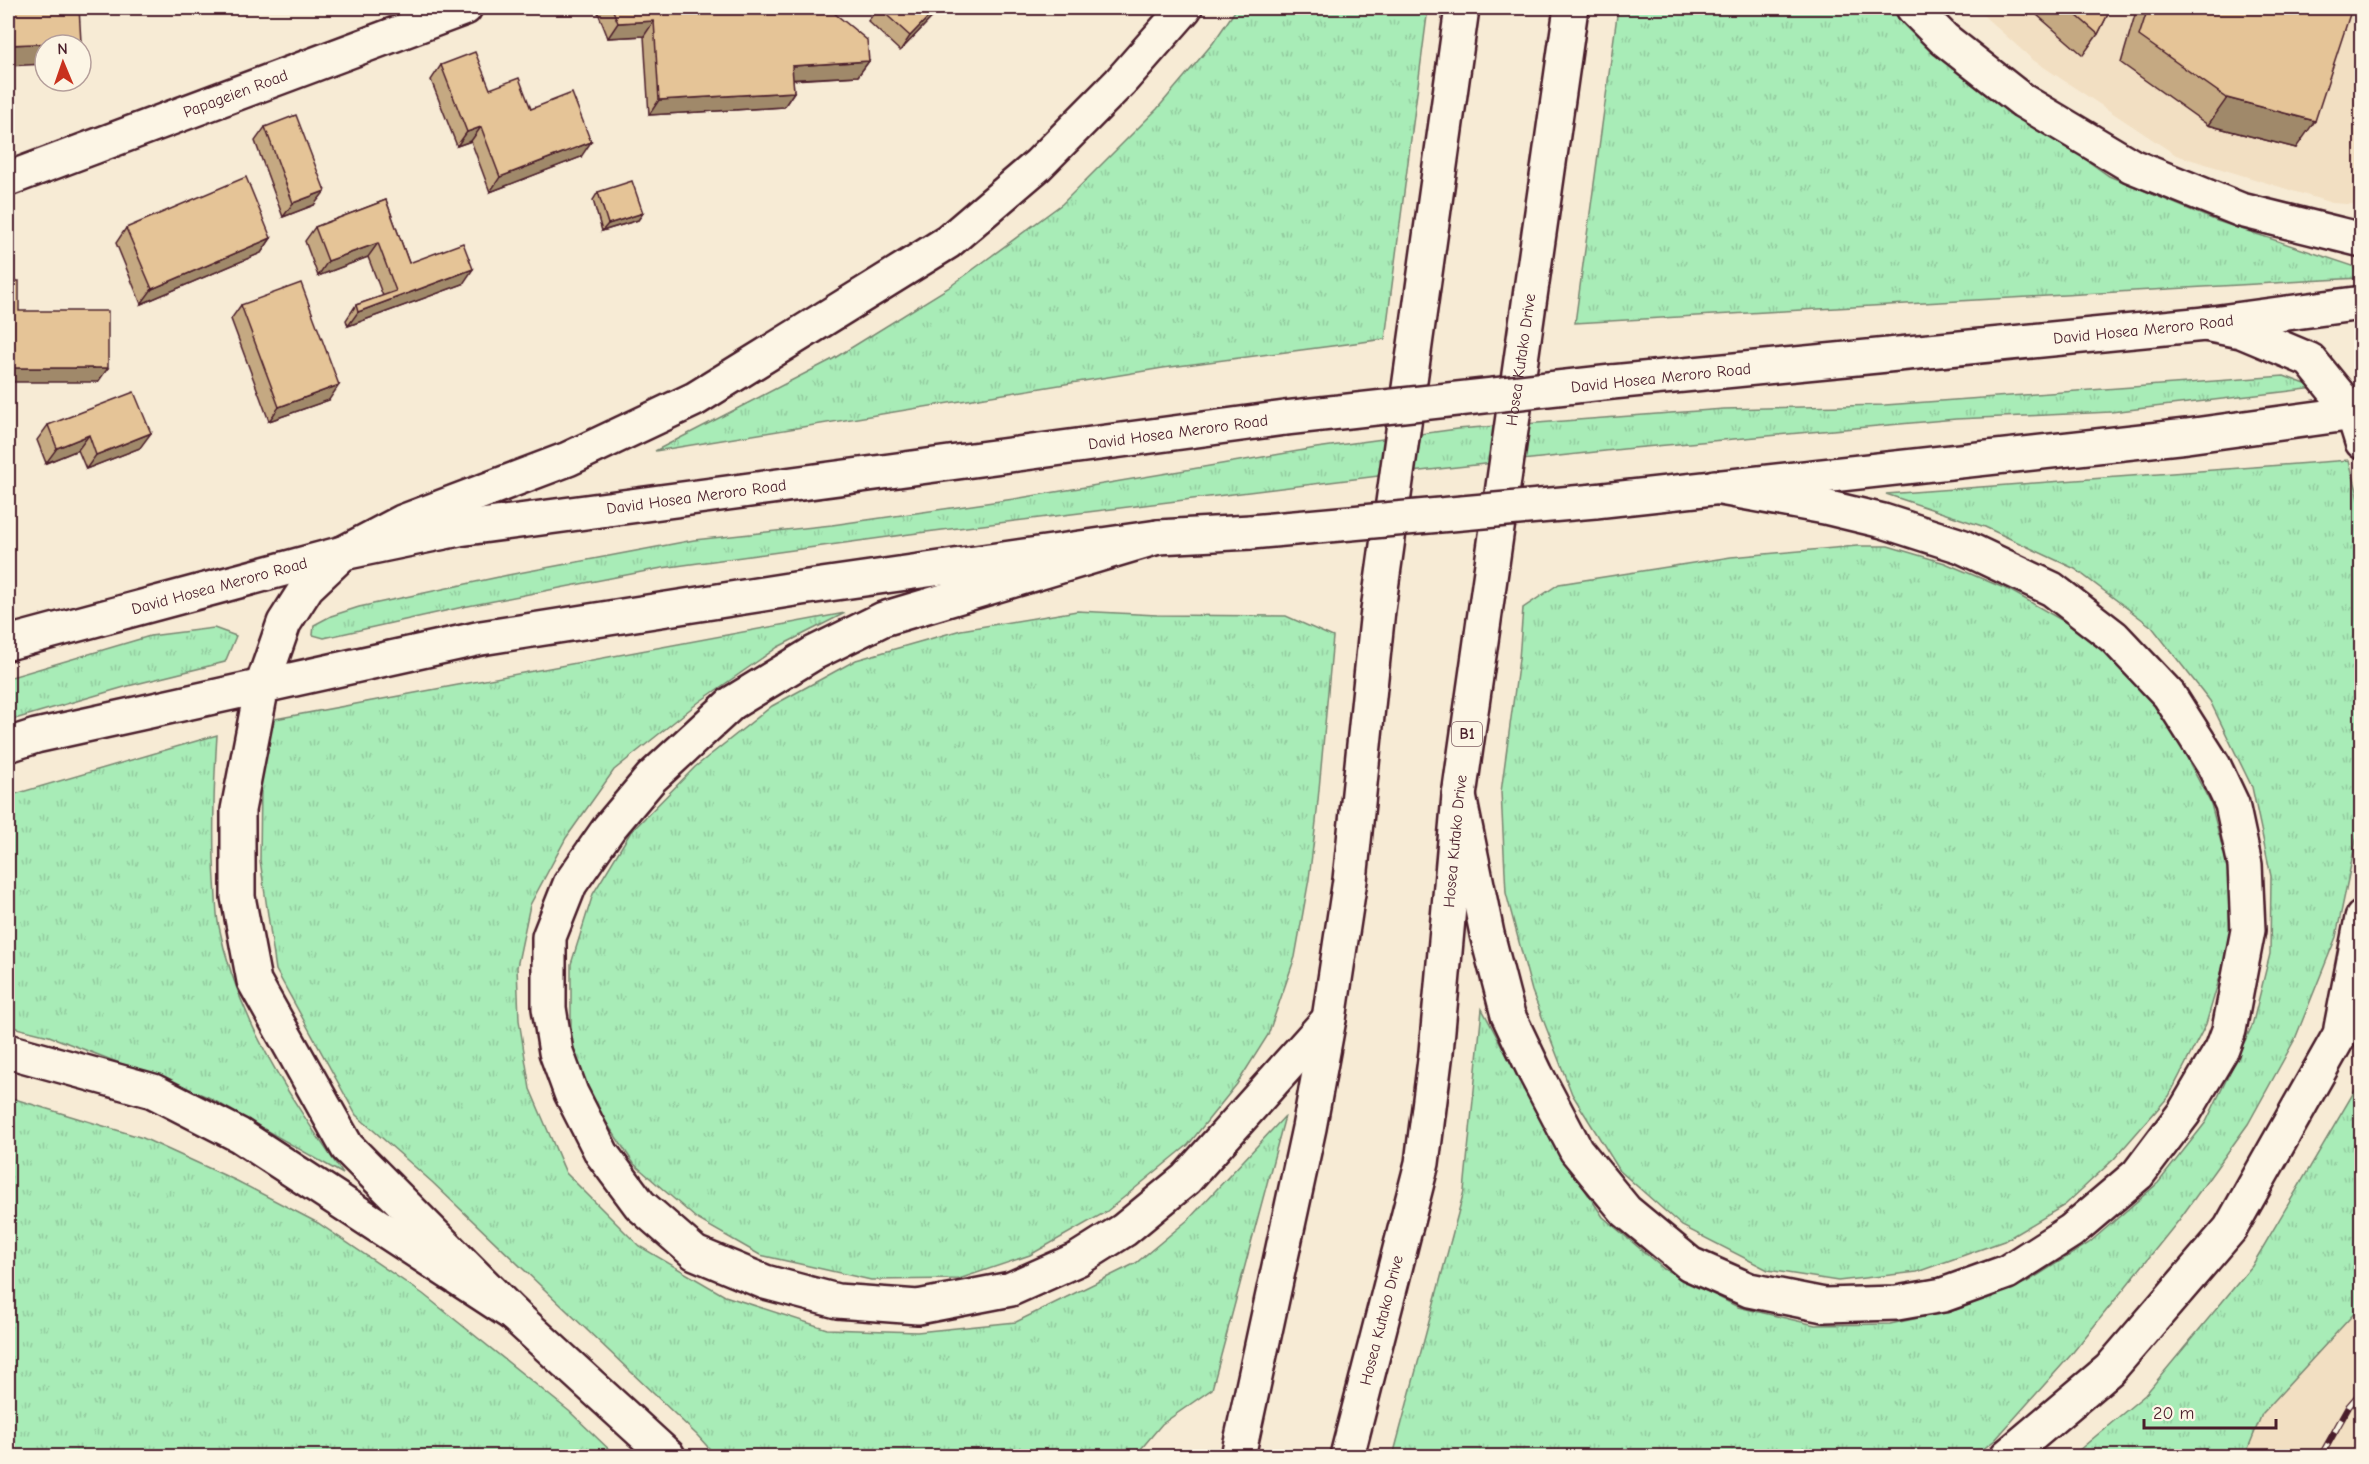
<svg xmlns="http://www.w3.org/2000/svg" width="2369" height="1464" font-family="'Comic Neue',sans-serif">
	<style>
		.built { fill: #f2dfc2 }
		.grass { fill: url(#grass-tufts); stroke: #798671; stroke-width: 1.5 }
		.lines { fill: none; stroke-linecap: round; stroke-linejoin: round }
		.street-casing { stroke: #4a1f2b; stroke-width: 38 }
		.secondary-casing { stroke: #4a1f2b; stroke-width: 38 }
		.primary-casing { stroke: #4a1f2b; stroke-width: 38 }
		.street { stroke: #fcf5e5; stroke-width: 33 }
		.secondary { stroke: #fcf5e5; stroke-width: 33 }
		.primary { stroke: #fcf5e5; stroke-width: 33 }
		.rail-casing { stroke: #4a1f2b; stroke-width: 7 }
		.rail { stroke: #fcf5e5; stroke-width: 4.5; stroke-dasharray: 14; stroke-linecap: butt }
		.secondary-bridge-casing { stroke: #4a1f2b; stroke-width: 38; stroke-linecap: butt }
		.secondary-bridge { stroke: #fcf5e5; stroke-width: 33 }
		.wall { fill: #c5a982; stroke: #4a1f2b; stroke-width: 1.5 }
		.shaded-wall { fill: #a0896a; stroke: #4a1f2b; stroke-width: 1.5 }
		.building { fill: #e5c497; stroke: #4a1f2b; stroke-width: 1.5 }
		.labels { text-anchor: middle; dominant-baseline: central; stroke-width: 4.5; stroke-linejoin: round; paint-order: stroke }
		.shield { fill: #fcf5e5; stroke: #7f5f63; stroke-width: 1.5 }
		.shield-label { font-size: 15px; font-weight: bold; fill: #4a1f2b }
		.street-label { font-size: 16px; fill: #4a1f2b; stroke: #fcf5e5 }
	</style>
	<defs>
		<pattern id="grass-tufts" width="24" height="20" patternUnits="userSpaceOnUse" patternTransform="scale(1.5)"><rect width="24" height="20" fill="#a8ecb7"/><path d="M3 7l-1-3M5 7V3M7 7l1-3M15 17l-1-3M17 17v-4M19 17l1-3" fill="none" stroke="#92ca9e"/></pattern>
	</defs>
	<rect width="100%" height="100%" fill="#f7ebd5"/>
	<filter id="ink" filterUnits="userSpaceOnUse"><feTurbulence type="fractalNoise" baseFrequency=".0167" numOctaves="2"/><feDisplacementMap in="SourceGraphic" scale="12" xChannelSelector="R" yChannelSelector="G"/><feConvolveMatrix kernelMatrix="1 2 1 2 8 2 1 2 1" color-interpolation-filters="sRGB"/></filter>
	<g filter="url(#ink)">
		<g class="built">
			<path d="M 1975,8 L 2361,8 L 2361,205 L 2332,203 L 2176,155 L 2033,60 Z"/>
			<path d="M 2361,1306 L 2361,1456 L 2245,1456 L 2262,1414 Z"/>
		</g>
		<g class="grass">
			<path d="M 1237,8 L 1428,8 L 1385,339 L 1163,368 L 655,451 L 833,359 L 948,288 L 1062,204 L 1157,109 L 1213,43 Z"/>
			<path d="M 1618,8 L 1896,8 L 1946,56 L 2011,106 L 2109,176 L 2217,221 L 2353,266 L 2359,278 L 1575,323 Z"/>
			<path d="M 2284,376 L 2316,388 L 2111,412 L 1956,419 L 1633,448 L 1411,472 L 910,534 L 662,568 L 463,607 L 324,638 L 313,635 L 314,625 L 331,616 L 359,607 L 508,575 L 694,540 L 832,525 L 1014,499 L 1316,448 L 1457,429 L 1724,409 L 1885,405 Z"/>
			<path d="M 2349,460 L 2362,510 L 2362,802 L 2358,831 L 2336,937 L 2295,1039 L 2248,1124 L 2179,1220 L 2070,1356 L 1995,1440 L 1974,1456 L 1393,1456 L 1464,1191 L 1482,1009 L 1552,1140 L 1603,1217 L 1664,1269 L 1738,1307 L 1815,1325 L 1890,1324 L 1956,1310 L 2027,1282 L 2089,1243 L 2158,1183 L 2206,1122 L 2252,1026 L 2270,954 L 2271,876 L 2252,787 L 2210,701 L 2152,627 L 2075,569 L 1985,527 L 1886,494 Z"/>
			<path d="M 1857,546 L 1888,546 L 1945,563 L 2011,591 L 2079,630 L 2137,679 L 2176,737 L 2211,804 L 2230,876 L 2229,946 L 2206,1024 L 2169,1096 L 2114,1159 L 2065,1205 L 2004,1241 L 1917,1272 L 1838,1281 L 1768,1270 L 1682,1226 L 1620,1171 L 1572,1094 L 1532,991 L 1506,893 L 1501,792 L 1519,659 L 1523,608 L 1559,584 L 1731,557 Z"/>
			<path d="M 1077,611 L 1157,615 L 1286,616 L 1333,637 L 1316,822 L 1309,879 L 1295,957 L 1268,1035 L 1237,1084 L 1188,1145 L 1106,1212 L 1030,1255 L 959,1279 L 871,1280 L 760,1255 L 697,1219 L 634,1164 L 590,1098 L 571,1039 L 571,964 L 593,894 L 630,833 L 695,767 L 772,706 L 856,660 L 961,630 Z"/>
			<path d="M 845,613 L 778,647 L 699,702 L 614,770 L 566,838 L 530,905 L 517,967 L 519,1020 L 530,1089 L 566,1173 L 639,1246 L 725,1296 L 827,1329 L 917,1332 L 1016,1322 L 1136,1263 L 1189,1219 L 1285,1116 L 1212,1389 L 1162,1424 L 1135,1456 L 716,1456 L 697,1435 L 432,1182 L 356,1115 L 276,970 L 260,860 L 261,782 L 270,720 Z"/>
			<path d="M 214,628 L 236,636 L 225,662 L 128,686 L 8,721 L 8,678 L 150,636 Z"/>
			<path d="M 217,735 C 214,783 212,832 215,881 C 216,894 216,909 218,922 C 237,1020 288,1094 343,1174 L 208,1097 L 49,1036 L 8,1026 L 8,796 Z"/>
			<path d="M 2361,1080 L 2361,1306 L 2262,1414 L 2245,1456 L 2072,1456 L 2145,1395 L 2252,1266 Z"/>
			<path d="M 8,1097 L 143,1138 L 237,1181 L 318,1223 L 423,1294 L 569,1411 L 616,1456 L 8,1456 Z"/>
		</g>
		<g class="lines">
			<g class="street-casing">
				<g id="street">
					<path id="s1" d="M 8,179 L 465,8"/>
				</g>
			</g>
			<g class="secondary-casing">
				<g id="secondary">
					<path id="s2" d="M 1612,382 L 2205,324 L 2362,303"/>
					<path d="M 1595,501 L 2187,436 L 2362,412"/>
					<path id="s3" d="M 8,643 L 343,553 L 459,529 L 1285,418"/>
					<path d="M 8,745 L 36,736 L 481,638 L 801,588 L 1158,537 L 1251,532"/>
				</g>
			</g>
			<g class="primary-casing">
				<g id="primary">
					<path d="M 1913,8 L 1944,39 L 2023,101 L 2132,166 L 2241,210 L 2362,240"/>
					<path d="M 2205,324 L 2241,331 L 2310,360 L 2353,413 L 2362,442"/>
					<path d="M 1158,537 L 883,619 L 814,653 L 732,703 L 651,778 L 609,828 L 570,884 L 549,937 L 549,1008 L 556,1052 L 571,1093 L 602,1154 L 640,1205 L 695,1253 L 765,1282 L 837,1301 L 918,1307 L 1011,1289 L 1078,1259 L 1124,1230 L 1186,1179 L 1329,1019"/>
					<path d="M 1459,796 L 1487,934 L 1508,1015 L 1536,1074 L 1576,1150 L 1626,1211 L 1690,1264 L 1749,1290 L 1824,1305 L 1897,1303 L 1943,1295 L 2007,1272 L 2071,1231 L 2138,1174 L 2184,1113 L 2222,1049 L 2229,1030 L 2248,930 L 2245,865 L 2232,804 L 2214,766 L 2169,695 L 2114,637 L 2052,589 L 1961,546 L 1883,521 L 1825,507 L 1715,487"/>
					<path d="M 2341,1028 L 2362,918"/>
					<path d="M 8,1051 L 153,1091 L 239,1135 L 513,1314 L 668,1456"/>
					<path d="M 513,1314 L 347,1147 L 254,981 L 238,897 L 238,810 L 262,686 L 284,623 L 307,587 L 343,553 L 402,522 L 568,459 L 695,399 L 948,242 L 1038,165 L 1120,82 L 1185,8"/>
					<path d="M 1238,1456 L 1309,1128 L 1329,1019 L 1350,880 L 1378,610 L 1462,8"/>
					<path id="s4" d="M 1347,1456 L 1422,1163 L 1436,1052 L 1459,796 L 1571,8"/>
					<path d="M 2007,1456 L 2110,1369 L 2230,1229 L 2339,1036 L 2362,1003"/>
				</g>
			</g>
			<use href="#street" class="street"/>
			<use href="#secondary" class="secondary"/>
			<use href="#primary" class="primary"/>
			<g class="rail-casing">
				<path id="rail" d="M 2321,1456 L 2349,1406 L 2362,1391"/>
			</g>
			<use href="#rail" class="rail"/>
			<g class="secondary-bridge-casing">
				<g id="secondary-bridge">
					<path d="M 1285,418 L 1612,382"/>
					<path d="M 1251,532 L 1595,501"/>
				</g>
			</g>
			<use href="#secondary-bridge" class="secondary-bridge"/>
		</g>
		<g class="wall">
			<path d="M 599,8 L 828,8 L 869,61 L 858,76 L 793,80 L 794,92 L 784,107 L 649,115 L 644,36 L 608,38 L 597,10 Z"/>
			<path d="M 878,8 L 941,8 L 900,51 L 868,21 Z"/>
			<path d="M 2029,8 L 2111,8 L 2098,34 L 2083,55 Z"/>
			<path d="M 2137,8 L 2352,8 L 2296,148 L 2208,125 L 2121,63 Z"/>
			<path d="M 441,65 L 531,109 L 581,157 L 490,192 L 471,141 L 457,146 L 431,80 Z"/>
			<path d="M 265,127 L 314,205 L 283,217 L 255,141 Z"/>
			<path d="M 598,192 L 643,213 L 638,220 L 602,231 L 593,200 Z"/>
			<path d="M 386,200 L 409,263 L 463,284 L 348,326 L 346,320 L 356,305 L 383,296 L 368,257 L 318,276 L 305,241 L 315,227 Z"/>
			<path d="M 126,228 L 271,238 L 261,253 L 141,304 L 116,243 Z"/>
			<path d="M 241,305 L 329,400 L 269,421 L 231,319 Z"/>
			<path d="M 48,425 L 140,448 L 86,469 L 78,450 L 46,463 L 37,440 Z"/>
		</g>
		<g class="shaded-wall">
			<path d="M 937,8 L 941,8 L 900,51 L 910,36 Z"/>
			<path d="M 654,21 L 644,36 L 608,38 L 618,23 Z"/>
			<path d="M 81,42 L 79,45 L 45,45 L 45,64 L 8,66 L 8,45 Z"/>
			<path d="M 869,61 L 858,76 L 782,80 L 792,66 Z"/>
			<path d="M 794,92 L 784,107 L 649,115 L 659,100 Z"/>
			<path d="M 2227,98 L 2315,121 L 2296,148 L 2208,125 Z"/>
			<path d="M 481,127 L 471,141 L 457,146 L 467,132 Z"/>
			<path d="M 591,142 L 581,157 L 490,192 L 500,177 Z"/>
			<path d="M 325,191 L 314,205 L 283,217 L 293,203 Z"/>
			<path d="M 643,213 L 638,220 L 602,231 L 608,224 Z"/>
			<path d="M 271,238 L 261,253 L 141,304 L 152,289 Z"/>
			<path d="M 378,243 L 368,257 L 318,276 L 328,261 Z"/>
			<path d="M 473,269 L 463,284 L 348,326 L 358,312 Z"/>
			<path d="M 8,368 L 108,368 L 98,382 L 8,382 Z"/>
			<path d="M 339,385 L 329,400 L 269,421 L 279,407 Z"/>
			<path d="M 151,433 L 140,448 L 86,469 L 96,455 Z"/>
			<path d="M 89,435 L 78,450 L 46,463 L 57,448 Z"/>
		</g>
		<g class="building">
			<path d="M 8,8 L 79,8 L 81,42 L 8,45 Z"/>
			<path d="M 612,8 L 828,8 L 867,40 L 869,61 L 792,66 L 794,92 L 659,100 L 654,21 L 618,23 Z"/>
			<path d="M 879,8 L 937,8 L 910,36 Z"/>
			<path d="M 2068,8 L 2111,8 L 2098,34 Z"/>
			<path d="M 2148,8 L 2352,8 L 2315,121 L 2227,98 L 2139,36 Z"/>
			<path d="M 475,52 L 490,89 L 519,78 L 531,109 L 572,93 L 591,142 L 500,177 L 481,127 L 467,132 L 441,65 Z"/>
			<path d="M 296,115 L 325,191 L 293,203 L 265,127 Z"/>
			<path d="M 246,177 L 271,238 L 152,289 L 126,228 Z"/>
			<path d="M 632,181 L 643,213 L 608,224 L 598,192 Z"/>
			<path d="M 386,200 L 409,263 L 463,243 L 473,269 L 358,312 L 356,305 L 396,291 L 378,243 L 328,261 L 315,227 Z"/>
			<path d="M 8,281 L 19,281 L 19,311 L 108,311 L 108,368 L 8,368 Z"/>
			<path d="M 301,283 L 339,385 L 279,407 L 241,305 Z"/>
			<path d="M 134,392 L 151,433 L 96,455 L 89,435 L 57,448 L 48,425 Z"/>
		</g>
	</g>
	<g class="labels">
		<rect class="shield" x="1452" y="722" width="30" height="24" rx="4.5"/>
		<g class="shield-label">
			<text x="1467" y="734">B1</text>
		</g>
		<g class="street-label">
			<text stroke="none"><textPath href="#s1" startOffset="243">Papageien Road</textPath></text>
			<text stroke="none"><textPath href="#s2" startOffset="534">David Hosea Meroro Road</textPath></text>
			<text stroke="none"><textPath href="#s4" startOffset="1112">Hosea Kutako Drive</textPath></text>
			<text transform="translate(1661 378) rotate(-6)">David Hosea Meroro Road</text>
			<text stroke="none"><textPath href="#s3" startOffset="1191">David Hosea Meroro Road</textPath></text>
			<text stroke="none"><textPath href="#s3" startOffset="705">David Hosea Meroro Road</textPath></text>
			<text stroke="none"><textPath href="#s3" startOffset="219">David Hosea Meroro Road</textPath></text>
			<text stroke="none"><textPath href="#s4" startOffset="626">Hosea Kutako Drive</textPath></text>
			<text stroke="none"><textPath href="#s4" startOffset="140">Hosea Kutako Drive</textPath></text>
		</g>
	</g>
	<rect width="2369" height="1464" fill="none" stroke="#fcf5e5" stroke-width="30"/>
	<rect x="15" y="15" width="2339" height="1434" fill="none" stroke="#4a1f2b" stroke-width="2" filter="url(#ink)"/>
	<g transform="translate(63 63) rotate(358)"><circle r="28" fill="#fcf5e5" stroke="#b59f9b" stroke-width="1.5"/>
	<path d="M0-4.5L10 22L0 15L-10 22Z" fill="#c8321e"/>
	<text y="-9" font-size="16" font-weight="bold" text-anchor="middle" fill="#4a1f2b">N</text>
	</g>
	<path d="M2144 1419v9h132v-9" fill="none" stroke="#4a1f2b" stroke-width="3"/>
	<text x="2153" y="1419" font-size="18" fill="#4a1f2b" stroke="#fcf5e5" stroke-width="4.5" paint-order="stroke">20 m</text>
</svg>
